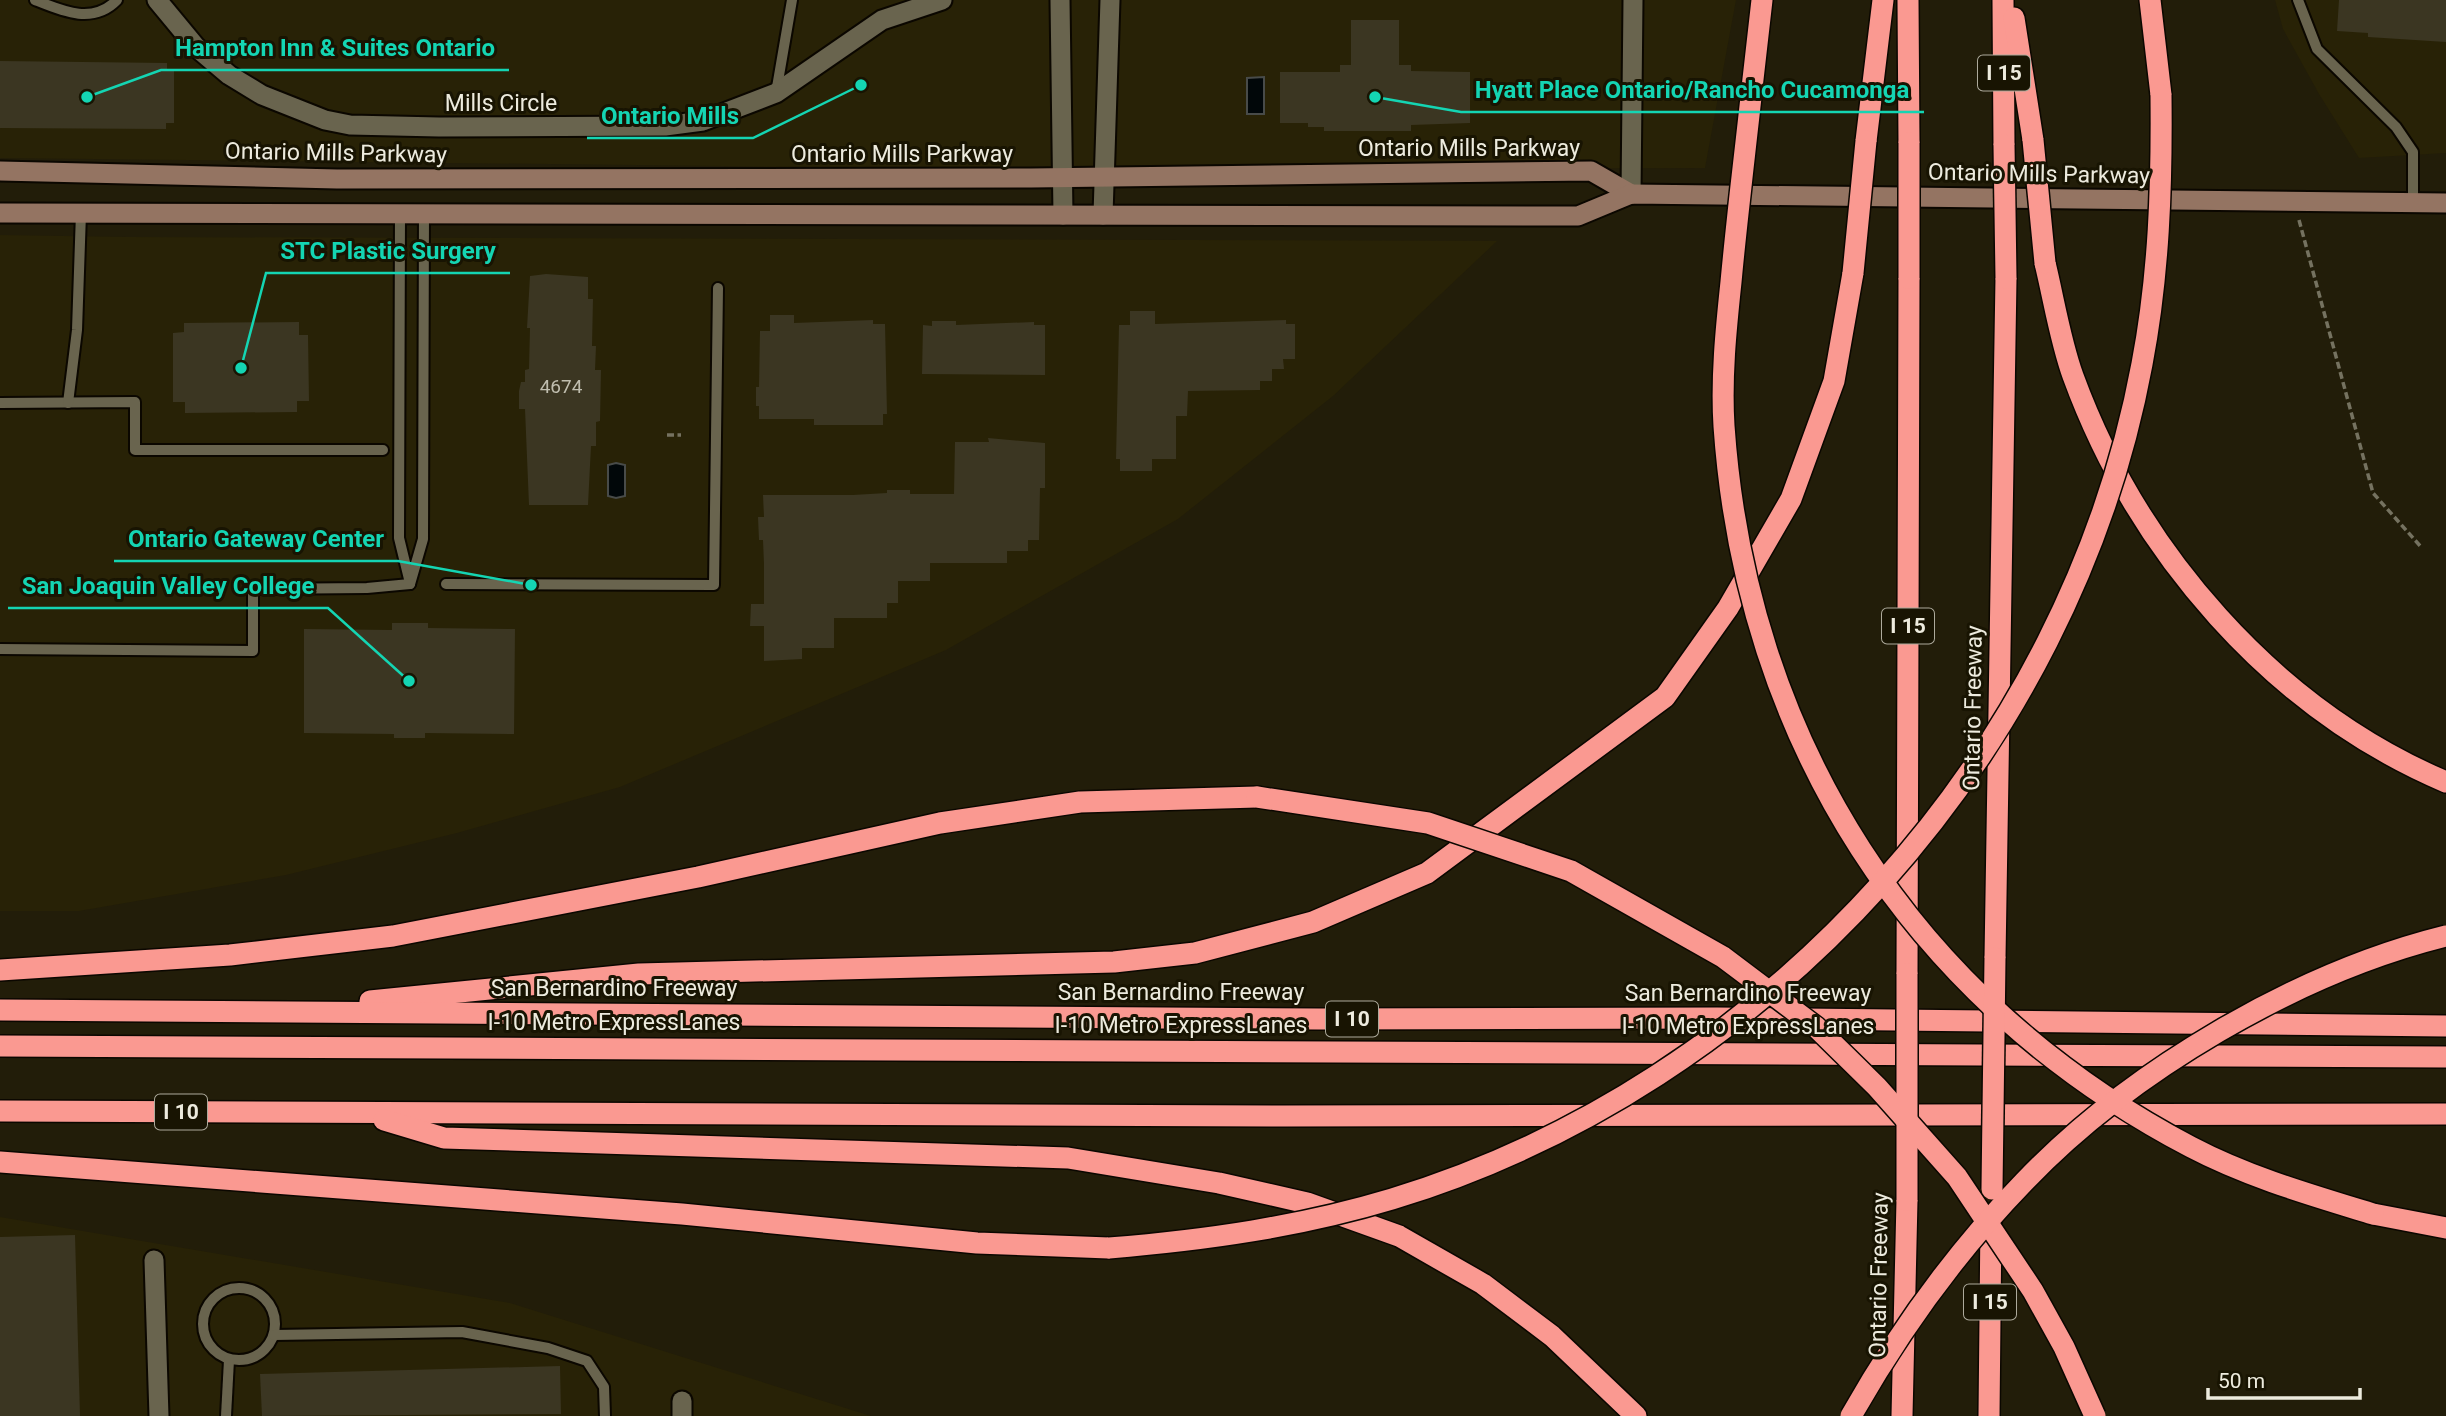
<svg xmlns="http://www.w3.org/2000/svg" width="2446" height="1416" font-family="Roboto,sans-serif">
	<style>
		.built { fill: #282206 }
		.water { fill: #010709; stroke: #484b49; stroke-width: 2 }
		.building { fill: #3b3622 }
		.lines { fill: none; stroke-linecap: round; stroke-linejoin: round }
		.service-casing { stroke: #0b0700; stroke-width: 14 }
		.minor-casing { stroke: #0b0700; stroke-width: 23 }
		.secondary-casing { stroke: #0b0700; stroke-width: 23 }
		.motorway-casing { stroke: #0b0700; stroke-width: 24 }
		.path { stroke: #757260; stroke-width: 3.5; stroke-dasharray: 7 3.5; stroke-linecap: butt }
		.service { stroke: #69644e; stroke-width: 10 }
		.minor { stroke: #69644e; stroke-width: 19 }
		.secondary { stroke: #947462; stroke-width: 19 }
		.motorway { stroke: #fa9991; stroke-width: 21 }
		.motorway-bridge-casing { stroke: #0b0700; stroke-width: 24; stroke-linecap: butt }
		.motorway-bridge { stroke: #fa9991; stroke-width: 21 }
		.labels { text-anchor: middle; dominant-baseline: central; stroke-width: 6; stroke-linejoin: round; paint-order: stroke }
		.number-label { font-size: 19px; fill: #c0beaf }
		.shield { fill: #181402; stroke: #adaa9c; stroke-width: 2 }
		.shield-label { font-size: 21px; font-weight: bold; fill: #edebde }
		.street-label { font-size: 23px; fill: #edebde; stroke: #181402 }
		.leader { fill: none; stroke: #14d5b3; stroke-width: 2.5 }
		.callout-dot { fill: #14d5b3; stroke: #181402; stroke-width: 2.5 }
		.callout-label { font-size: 24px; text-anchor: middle; font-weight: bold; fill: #14d5b3; stroke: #181402; stroke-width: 6; stroke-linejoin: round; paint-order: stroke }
	</style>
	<rect width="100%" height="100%" fill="#221d09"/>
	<g class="built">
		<path d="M 0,0 L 1736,0 L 1705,168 L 1086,170 L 0,158 Z"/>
		<path d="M 2275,0 L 2446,0 L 2446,153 L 2359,158 L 2319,94 L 2283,29 Z"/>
		<path d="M 0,235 L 127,237 L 1497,241 L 1333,396 L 1178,519 L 946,650 L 620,787 L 457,833 L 286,875 L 79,911 L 0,911 Z"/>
		<path d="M 0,1217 L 510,1303 L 871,1416 L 0,1416 Z"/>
	</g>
	<g class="water">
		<path d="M 1264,77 L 1264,114 L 1247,114 L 1247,78 Z"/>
		<path d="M 616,463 L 625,465 L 625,496 L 616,498 L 608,496 L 608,465 Z"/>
	</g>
	<g class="building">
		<path d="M 2339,0 L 2446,0 L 2446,42 L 2368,37 L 2368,33 L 2337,31 Z"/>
		<path d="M 1351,20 L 1399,20 L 1399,65 L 1411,65 L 1411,71 L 1470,72 L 1470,123 L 1411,125 L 1411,131 L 1324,131 L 1324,127 L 1308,127 L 1308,123 L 1280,123 L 1280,72 L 1340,72 L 1340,65 L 1351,65 Z"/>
		<path d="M 0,61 L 167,63 L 167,70 L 174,70 L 174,123 L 166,123 L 166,129 L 0,128 Z"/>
		<path d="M 546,274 L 588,277 L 588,299 L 593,299 L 592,346 L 596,346 L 595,370 L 601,370 L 600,421 L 596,422 L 596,446 L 591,446 L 588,505 L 529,505 L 525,409 L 519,409 L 519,391 L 521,382 L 525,382 L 525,370 L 529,369 L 530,328 L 527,328 L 530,276 Z"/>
		<path d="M 1130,311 L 1155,311 L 1155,324 L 1286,320 L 1286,324 L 1295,324 L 1295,359 L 1283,359 L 1284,369 L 1272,369 L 1272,381 L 1260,381 L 1260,390 L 1188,391 L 1187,416 L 1176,416 L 1176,459 L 1152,459 L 1152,471 L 1120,471 L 1120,459 L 1116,459 L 1119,325 L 1130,325 Z"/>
		<path d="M 770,315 L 794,315 L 794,323 L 873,320 L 873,324 L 885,324 L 887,414 L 883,414 L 883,425 L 814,425 L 814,419 L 759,419 L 759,406 L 756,406 L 756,387 L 759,387 L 760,331 L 770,331 Z"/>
		<path d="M 932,321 L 956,321 L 956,325 L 1034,322 L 1034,325 L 1045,325 L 1045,375 L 922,374 L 923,325 L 932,326 Z"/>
		<path d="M 299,322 L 299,335 L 308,335 L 309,401 L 297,401 L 297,412 L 185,413 L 185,402 L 173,402 L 173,333 L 184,332 L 184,323 Z"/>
		<path d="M 988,438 L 1045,443 L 1045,488 L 1040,488 L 1039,540 L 1028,540 L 1028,551 L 1007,551 L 1007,563 L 930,563 L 930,581 L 898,581 L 898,603 L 887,603 L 887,618 L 834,618 L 834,648 L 802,648 L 802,659 L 764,661 L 764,626 L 750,626 L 751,604 L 764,604 L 764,564 L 763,540 L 759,540 L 758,517 L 764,517 L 763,495 L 853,495 L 887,493 L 887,490 L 910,490 L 910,494 L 954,494 L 955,442 L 989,442 Z"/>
		<path d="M 392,623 L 428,623 L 428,628 L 515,629 L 514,734 L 425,733 L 425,738 L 394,738 L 394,734 L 304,733 L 304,629 L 392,630 Z"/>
		<path d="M 75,1235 L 80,1416 L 0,1416 L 0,1237 Z"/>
		<path d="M 560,1366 L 561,1414 L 262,1416 L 260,1374 Z"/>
	</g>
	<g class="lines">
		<g class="service-casing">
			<g id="service">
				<path d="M 35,0 C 62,11 93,25 117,0"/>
				<path d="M 2298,0 L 2317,49 L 2396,127 L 2413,152 L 2413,202"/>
				<path d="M 776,93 L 792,0"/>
				<path d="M 400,212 L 399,538 L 410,583"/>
				<path d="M 0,403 L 135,402 L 135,450 L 383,450"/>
				<path d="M 68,403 L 77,330 L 81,213"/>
				<path d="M 410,584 L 423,539 L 424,212"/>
				<path d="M 446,584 L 714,585 L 718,288"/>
				<path d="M 0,649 L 253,651 L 253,589 L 367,588 L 410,584"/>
				<circle cx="239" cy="1324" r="36"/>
				<path d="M 274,1335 L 462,1332 L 548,1348 L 587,1361 L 604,1387 L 605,1416"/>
				<path d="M 226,1416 L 229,1360"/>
			</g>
		</g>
		<g class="minor-casing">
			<g id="minor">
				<path d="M 157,0 L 196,47 L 229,75 L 262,95 L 325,120 L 350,125 L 439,127 L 665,126 L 703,121 L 776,93 L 882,20 L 942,0"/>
				<path d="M 1060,0 L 1063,215"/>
				<path d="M 1631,194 L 1633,0"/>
				<path d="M 1103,215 L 1110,0"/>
				<path d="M 154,1260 L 159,1416"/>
				<path d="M 682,1401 L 682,1416"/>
			</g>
		</g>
		<g class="secondary-casing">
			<g id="secondary">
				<path d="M 0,171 L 337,179 L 1031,178 L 1591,171 L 1631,194"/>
				<path d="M 0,213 L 1578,216 L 1631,194 L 2446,203"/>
			</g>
		</g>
		<g class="motorway-casing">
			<g id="motorway">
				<path d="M 1908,0 L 1909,143"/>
				<path d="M 2003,0 L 2004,145"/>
				<path d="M 2150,0 L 2161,95"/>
				<path d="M 2014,18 L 2033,140"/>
				<path d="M 1752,88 L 1762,0"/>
				<path d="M 1866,141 L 1883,0"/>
				<path d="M 2045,263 C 2054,300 2060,340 2073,376 C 2137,551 2272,708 2446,782"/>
				<path d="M 1995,958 L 2006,278"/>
				<path d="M 0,970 L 230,955 L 393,936 L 698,877 L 940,823 L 1080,802 L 1257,797"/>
				<path d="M 1907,974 L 1909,278"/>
				<path d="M 370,1001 L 639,974 L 1114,962 L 1195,953 L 1313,922 L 1427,873 L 1665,697 L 1728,608 L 1791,499 L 1834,381 L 1853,273"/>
				<path d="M 0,1010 L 1319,1019 L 1717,1018 L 2446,1026"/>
				<path d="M 0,1046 L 2446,1057"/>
				<path d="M 0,1111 L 1284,1116 L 2446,1114"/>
				<path d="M 384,1120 L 444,1138 L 1068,1158 L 1219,1183 L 1307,1203 L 1399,1236 L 1483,1284 L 1552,1336 L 1636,1416"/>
				<path d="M 0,1162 L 682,1214 L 977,1243 L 1109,1248"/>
				<path d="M 2373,1214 L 2446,1228"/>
				<path d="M 1902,1416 L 1907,1200"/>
				<path d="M 1989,1416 L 1991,1219"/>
			</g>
		</g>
		<g class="path">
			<path d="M 2299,220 L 2373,493 L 2422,548"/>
			<path d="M 667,435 L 681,435"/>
		</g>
		<use href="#service" class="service"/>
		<use href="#minor" class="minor"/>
		<use href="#secondary" class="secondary"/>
		<use href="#motorway" class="motorway"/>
		<g class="motorway-bridge-casing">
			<g id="motorway-bridge">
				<path d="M 1752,88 C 1745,153 1737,217 1731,282 C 1726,329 1721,378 1724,426 C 1746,740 1911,1000 2191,1147 C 2248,1177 2311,1195 2373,1214"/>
				<path d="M 2033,140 L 2045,263"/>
				<path d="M 1909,143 L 1909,278"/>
				<path d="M 2004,145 L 2006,278"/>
				<path d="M 1853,273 L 1866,141"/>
				<path d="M 1257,797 L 1428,823 L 1571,871 L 1723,957 L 1816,1027 L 1877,1087 L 1957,1177 L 2033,1291 L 2064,1347 L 2095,1416"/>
				<path d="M 1907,974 L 1907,1200"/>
				<path d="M 1992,1189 L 1995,958"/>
				<path d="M 1109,1248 C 1206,1240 1299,1227 1392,1199 C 1768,1085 2070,751 2142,364 C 2159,275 2162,186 2161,95"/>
				<path d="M 1851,1416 C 1899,1331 1956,1252 2024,1182 C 2130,1071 2297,973 2446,936"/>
			</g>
		</g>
		<use href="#motorway-bridge" class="motorway-bridge"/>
	</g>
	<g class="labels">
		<g class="number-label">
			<text x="561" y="386">4674</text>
		</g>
		<g class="shield">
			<rect x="1978" y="55.5" width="52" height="35" rx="5"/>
			<rect x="1882" y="608.5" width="52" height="35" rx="5"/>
			<rect x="1326" y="1001.5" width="52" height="35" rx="5"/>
			<rect x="155" y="1094.5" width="52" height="35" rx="5"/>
			<rect x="1964" y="1284.5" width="52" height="35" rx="5"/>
		</g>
		<g class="shield-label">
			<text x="2004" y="73">I 15</text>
			<text x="1908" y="626">I 15</text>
			<text x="1352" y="1019">I 10</text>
			<text x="181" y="1112">I 10</text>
			<text x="1990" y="1302">I 15</text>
		</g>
		<g class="street-label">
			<text x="501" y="103">Mills Circle</text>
			<text x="1469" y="148">Ontario Mills Parkway</text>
			<text transform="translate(336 153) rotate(1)">Ontario Mills Parkway</text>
			<text x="902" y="154">Ontario Mills Parkway</text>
			<text transform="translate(2039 174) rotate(1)">Ontario Mills Parkway</text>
			<text transform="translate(1973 708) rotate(-89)">Ontario Freeway</text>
			<text x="614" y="988">San Bernardino Freeway</text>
			<text x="1181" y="992">San Bernardino Freeway</text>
			<text x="1748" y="993">San Bernardino Freeway</text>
			<text x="614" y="1022">I-10 Metro ExpressLanes</text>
			<text x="1181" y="1025">I-10 Metro ExpressLanes</text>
			<text x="1748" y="1026">I-10 Metro ExpressLanes</text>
			<text transform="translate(1879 1275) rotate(-89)">Ontario Freeway</text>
		</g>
	</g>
	<path class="leader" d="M87 97L161 70H509M1375 97L1461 112H1924M861 85L753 138H587M241 368L266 273H510M531 585L398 561H114M409 681L328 608H8"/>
	<g class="callout-dot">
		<circle cx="87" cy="97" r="7"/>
		<circle cx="1375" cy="97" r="7"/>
		<circle cx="861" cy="85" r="7"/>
		<circle cx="241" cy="368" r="7"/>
		<circle cx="531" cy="585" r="7"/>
		<circle cx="409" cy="681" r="7"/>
	</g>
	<g class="callout-label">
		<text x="335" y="56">Hampton Inn &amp; Suites Ontario</text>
		<text x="1692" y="98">Hyatt Place Ontario/Rancho Cucamonga</text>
		<text x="670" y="124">Ontario Mills</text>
		<text x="388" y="259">STC Plastic Surgery</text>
		<text x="256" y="547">Ontario Gateway Center</text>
		<text x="168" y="594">San Joaquin Valley College</text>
	</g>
	<path d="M2208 1388v10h152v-10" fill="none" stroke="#edebde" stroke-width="3.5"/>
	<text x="2218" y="1388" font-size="21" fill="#edebde" stroke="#181402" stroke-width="5" paint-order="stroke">50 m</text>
</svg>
